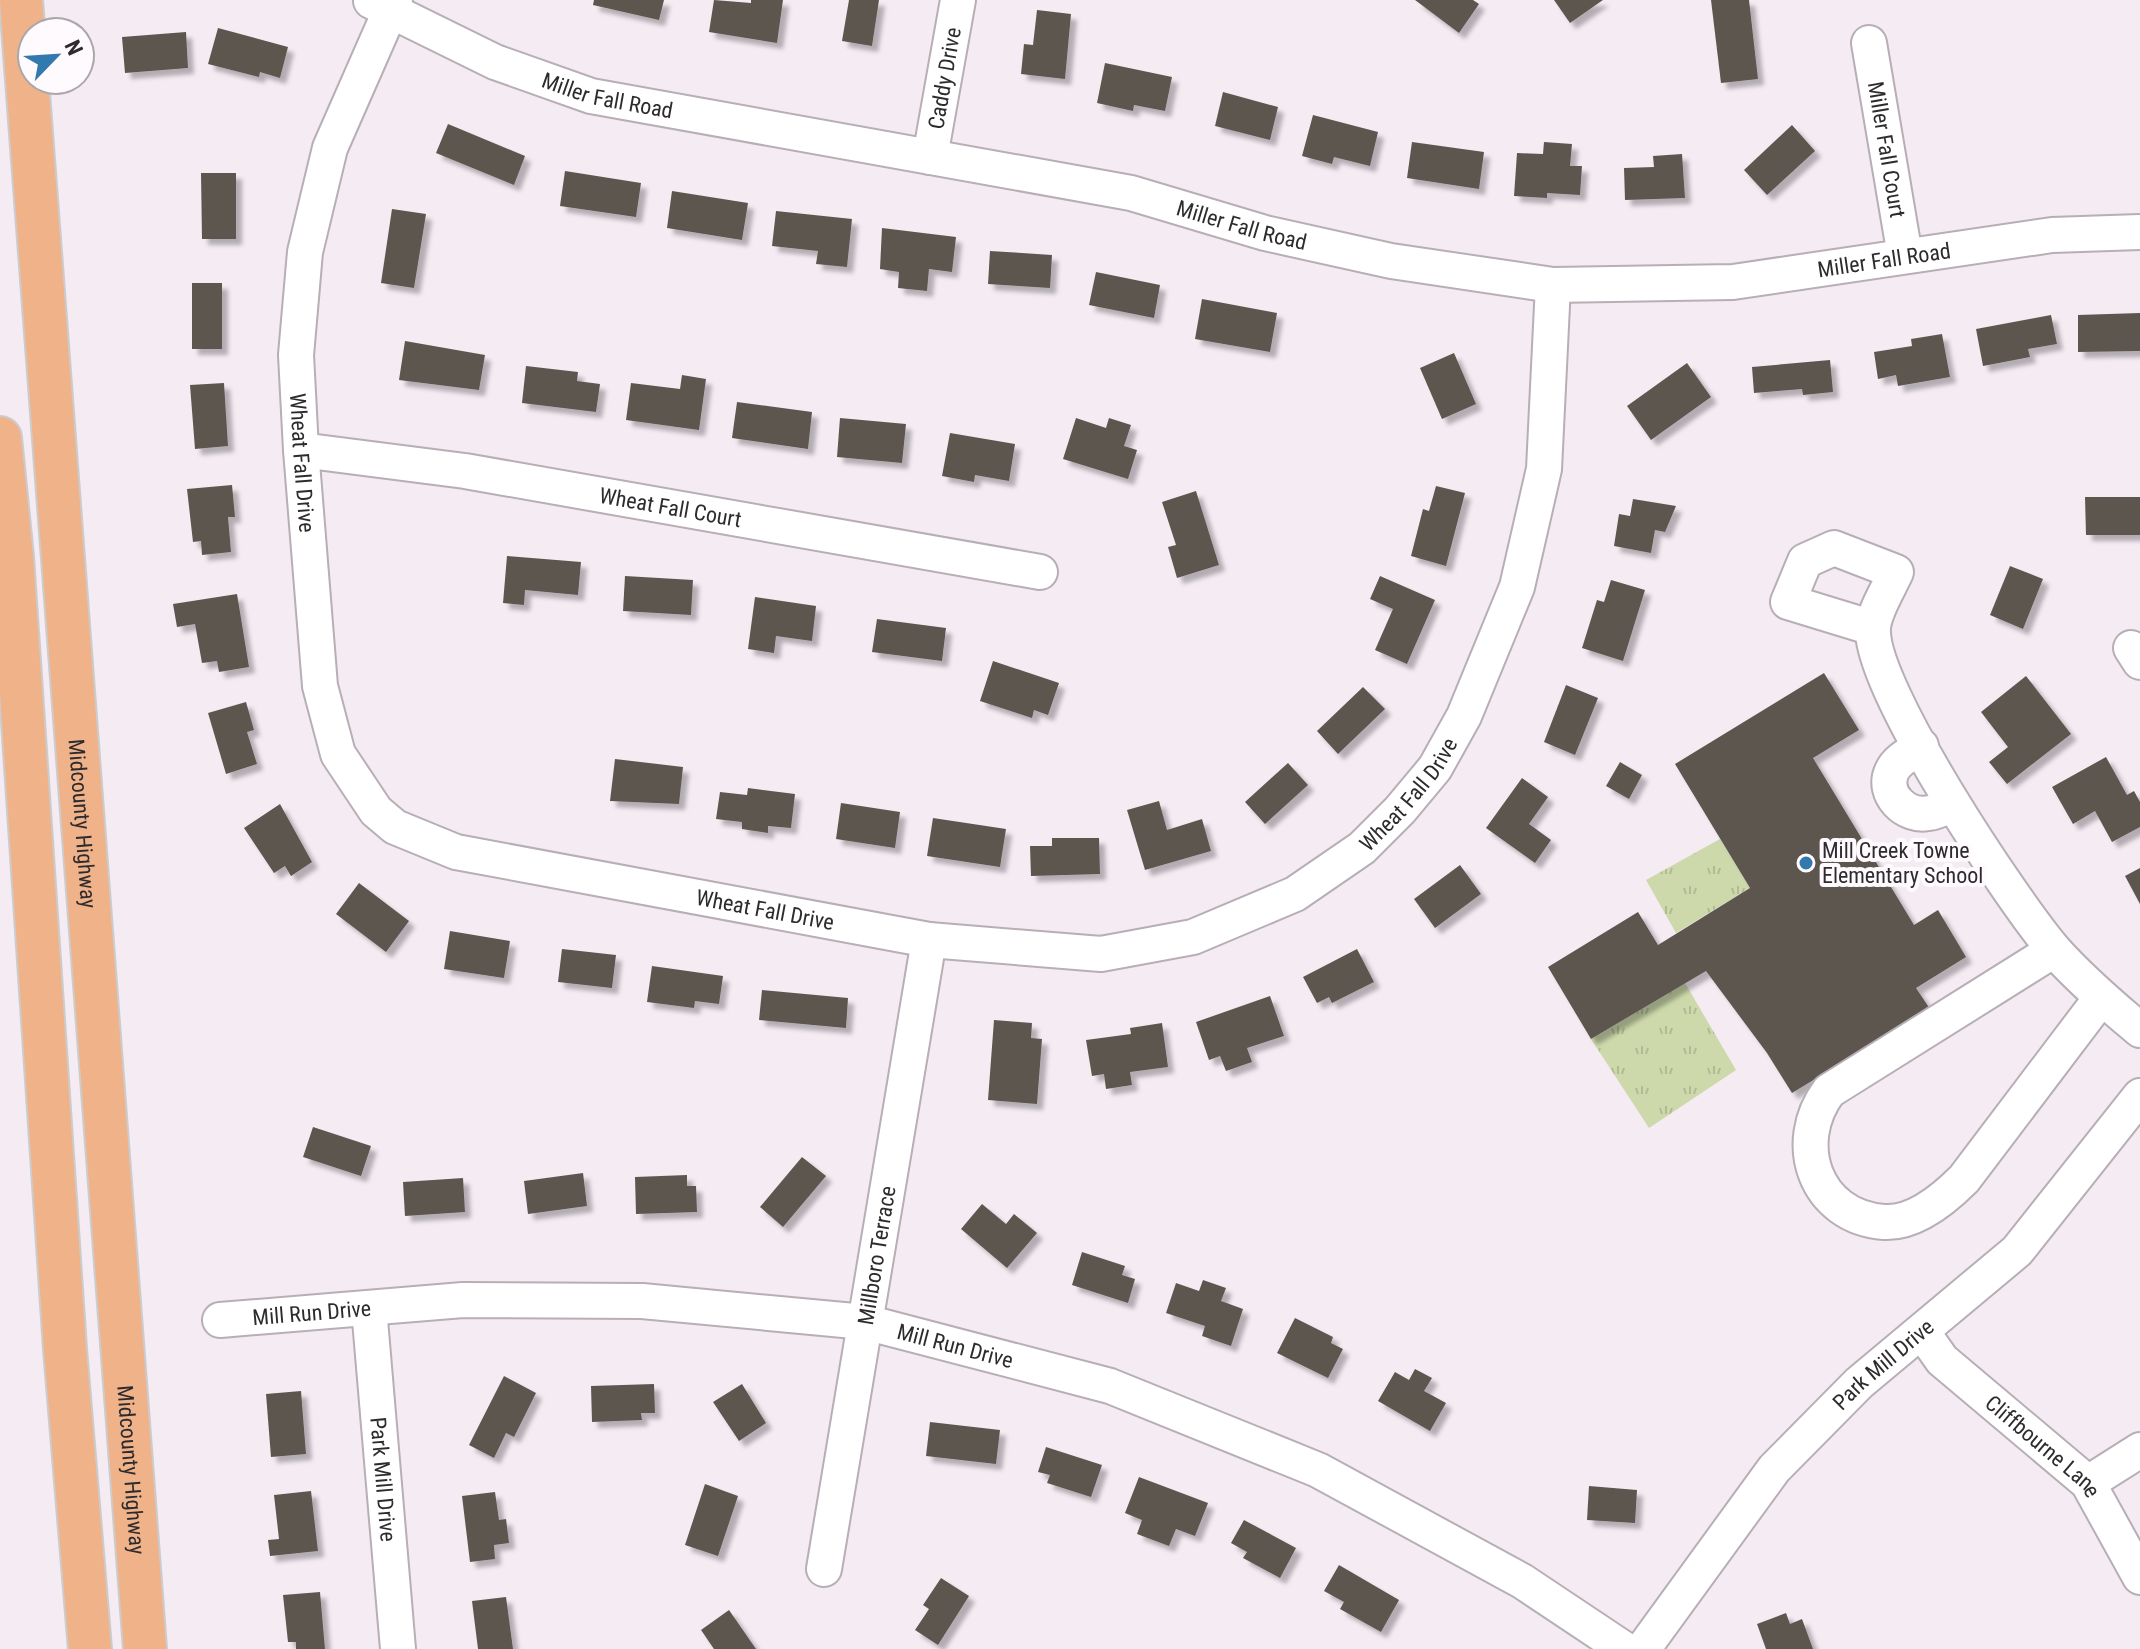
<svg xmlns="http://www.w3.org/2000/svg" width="2140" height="1649" font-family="'Roboto Condensed',sans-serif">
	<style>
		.grass { fill: url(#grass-tufts) }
		.building { fill: #5d574f; filter: url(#shadow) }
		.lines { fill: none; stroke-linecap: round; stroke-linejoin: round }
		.minor-casing { stroke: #b7aeb6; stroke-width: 38 }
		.major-casing { stroke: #cdcccd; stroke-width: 46 }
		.minor { stroke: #fff; stroke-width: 34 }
		.major { stroke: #efb289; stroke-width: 42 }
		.poi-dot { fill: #3279ad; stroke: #fefafe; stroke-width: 3 }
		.labels { text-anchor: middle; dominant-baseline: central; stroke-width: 8; stroke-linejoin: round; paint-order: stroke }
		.street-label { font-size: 22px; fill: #2e2b2e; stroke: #fefafe }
		.poi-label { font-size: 22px; fill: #2e2b2e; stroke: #fefafe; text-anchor: start }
	</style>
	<defs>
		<pattern id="grass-tufts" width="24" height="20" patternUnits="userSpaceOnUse" patternTransform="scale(2)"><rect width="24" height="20" fill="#cdd9ab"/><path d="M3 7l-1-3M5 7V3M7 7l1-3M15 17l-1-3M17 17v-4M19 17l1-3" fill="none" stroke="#b0ba93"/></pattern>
		<filter id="shadow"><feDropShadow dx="6" dy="6" stdDeviation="2" flood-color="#0004"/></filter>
	</defs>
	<rect width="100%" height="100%" fill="#f4ebf3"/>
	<g class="grass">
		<path d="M 1720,839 L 1750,888 L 1676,933 L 1646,880 Z"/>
		<path d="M 1685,983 L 1736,1070 L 1649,1128 L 1591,1039 Z"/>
	</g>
	<g class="building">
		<path d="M 594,0 L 664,0 L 659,20 L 593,5 Z"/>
		<path d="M 714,0 L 751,3 L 751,0 L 783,0 L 777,43 L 709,32 Z"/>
		<path d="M 849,0 L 879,0 L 872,46 L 842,41 Z"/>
		<path d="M 1415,0 L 1473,0 L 1479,4 L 1459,33 Z"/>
		<path d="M 1554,0 L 1603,0 L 1570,23 Z"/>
		<path d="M 1711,0 L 1749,0 L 1758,79 L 1721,83 Z"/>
		<path d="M 1037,10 L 1071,14 L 1065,79 L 1021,74 L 1024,44 L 1033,45 Z"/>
		<path d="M 218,28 L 288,47 L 280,78 L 260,72 L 259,77 L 208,64 Z"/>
		<path d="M 186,32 L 188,68 L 125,73 L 122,37 Z"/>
		<path d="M 1105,63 L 1172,77 L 1165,111 L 1134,105 L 1133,111 L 1097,103 Z"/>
		<path d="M 1223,92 L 1278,107 L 1270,140 L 1215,126 Z"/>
		<path d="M 1313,115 L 1378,132 L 1370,166 L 1334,157 L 1332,164 L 1302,156 Z"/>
		<path d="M 448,124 L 525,156 L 514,185 L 436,153 Z"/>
		<path d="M 1792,125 L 1815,151 L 1767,195 L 1744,170 Z"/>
		<path d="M 1412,142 L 1484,152 L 1479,189 L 1407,178 Z"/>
		<path d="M 1544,142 L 1572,144 L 1570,166 L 1582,166 L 1580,195 L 1547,193 L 1547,198 L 1514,196 L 1517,153 L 1543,154 Z"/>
		<path d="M 1682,154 L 1685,198 L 1625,200 L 1624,168 L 1654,167 L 1653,156 Z"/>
		<path d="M 565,171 L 641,183 L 636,217 L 560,206 Z"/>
		<path d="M 201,173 L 236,173 L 236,239 L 202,239 Z"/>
		<path d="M 672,191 L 748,203 L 742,240 L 667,228 Z"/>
		<path d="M 392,209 L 426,214 L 414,288 L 381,283 Z"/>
		<path d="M 776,211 L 852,219 L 847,267 L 816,264 L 818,251 L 772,246 Z"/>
		<path d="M 882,228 L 956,237 L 952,272 L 929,269 L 927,291 L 898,288 L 899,272 L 880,269 Z"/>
		<path d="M 990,251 L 1052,255 L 1050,288 L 988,284 Z"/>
		<path d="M 1096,272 L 1160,285 L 1154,318 L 1089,305 Z"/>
		<rect x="192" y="283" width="30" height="66"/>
		<path d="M 1202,299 L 1277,313 L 1270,352 L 1195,339 Z"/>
		<path d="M 2140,313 L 2140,351 L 2078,352 L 2078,315 Z"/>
		<path d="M 2051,315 L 2057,344 L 2028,349 L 2030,357 L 1983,366 L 1976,329 Z"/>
		<path d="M 1942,334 L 1950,377 L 1898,386 L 1896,375 L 1878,379 L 1874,352 L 1912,346 L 1911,339 Z"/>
		<path d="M 405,341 L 485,355 L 479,390 L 399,380 Z"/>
		<path d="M 1454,353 L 1476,404 L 1442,419 L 1420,368 Z"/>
		<path d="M 1830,360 L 1833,392 L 1803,395 L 1802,389 L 1754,393 L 1752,367 Z"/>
		<path d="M 1687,363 L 1711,397 L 1651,440 L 1627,406 Z"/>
		<path d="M 526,366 L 578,372 L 577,381 L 600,384 L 596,412 L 522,403 Z"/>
		<path d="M 682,375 L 706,379 L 699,430 L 626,420 L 631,383 L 680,389 Z"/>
		<path d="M 224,383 L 228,446 L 195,449 L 190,385 Z"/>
		<path d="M 737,402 L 812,412 L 808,449 L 732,438 Z"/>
		<path d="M 840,418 L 906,424 L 902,463 L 837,457 Z"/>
		<path d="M 1076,418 L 1106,428 L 1109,418 L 1131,425 L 1124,446 L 1137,450 L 1128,479 L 1063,459 Z"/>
		<path d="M 950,433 L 1015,444 L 1009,481 L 975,475 L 974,482 L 942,476 Z"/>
		<path d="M 232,485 L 235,517 L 228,517 L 231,552 L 202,555 L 201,541 L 193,542 L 187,489 Z"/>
		<path d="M 1436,486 L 1465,493 L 1446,566 L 1411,556 L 1423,509 L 1429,511 Z"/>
		<path d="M 1196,491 L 1219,565 L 1177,578 L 1168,547 L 1176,545 L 1162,502 Z"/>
		<path d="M 2085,497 L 2140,497 L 2140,535 L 2086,535 Z"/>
		<path d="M 1633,499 L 1676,506 L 1665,532 L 1655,530 L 1651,553 L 1614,546 L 1619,514 L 1630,516 Z"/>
		<path d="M 507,556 L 581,562 L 578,595 L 525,590 L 524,605 L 503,603 Z"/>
		<path d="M 2010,566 L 2043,579 L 2023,629 L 1990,615 Z"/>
		<path d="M 625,576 L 693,580 L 691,615 L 623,611 Z"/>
		<path d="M 1380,576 L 1435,600 L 1407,664 L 1375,650 L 1393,609 L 1370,599 Z"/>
		<path d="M 1611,580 L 1645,590 L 1623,661 L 1582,648 L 1597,600 L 1604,602 Z"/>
		<path d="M 237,594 L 249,667 L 219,672 L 217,661 L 202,663 L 195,624 L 177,627 L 173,604 Z"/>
		<path d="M 755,597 L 816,606 L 812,641 L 776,636 L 774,653 L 748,649 Z"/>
		<path d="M 877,619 L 946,628 L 942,661 L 872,652 Z"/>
		<path d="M 993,661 L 1059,683 L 1048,715 L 1034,710 L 1032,718 L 980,701 Z"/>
		<path d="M 1824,673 L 1859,730 L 1813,758 L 1914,925 L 1938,910 L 1966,957 L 1916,988 L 1930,1009 L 1792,1093 L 1767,1053 L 1706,971 L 1591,1039 L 1548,967 L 1638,912 L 1658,945 L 1750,888 L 1675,764 Z"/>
		<path d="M 2026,676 L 2071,734 L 2007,784 L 1989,762 L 2008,747 L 1981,712 Z"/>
		<path d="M 1566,685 L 1598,698 L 1575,755 L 1544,742 Z"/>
		<path d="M 1363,687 L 1385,709 L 1338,754 L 1317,731 Z"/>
		<path d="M 246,702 L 254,730 L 247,732 L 257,764 L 226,774 L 208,713 Z"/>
		<path d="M 2106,757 L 2127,795 L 2134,791 L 2140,802 L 2140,827 L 2112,842 L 2095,811 L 2073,824 L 2052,787 Z"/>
		<path d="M 615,759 L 683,767 L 679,804 L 610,801 Z"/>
		<path d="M 1620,762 L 1642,775 L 1629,799 L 1606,786 Z"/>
		<path d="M 1288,763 L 1308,785 L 1265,824 L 1245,802 Z"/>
		<path d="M 1522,778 L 1548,797 L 1529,824 L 1551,840 L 1535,863 L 1486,828 Z"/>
		<path d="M 748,788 L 795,794 L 791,828 L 768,826 L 768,833 L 742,829 L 742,822 L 716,819 L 720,792 L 747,795 Z"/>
		<path d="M 1159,801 L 1167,830 L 1202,819 L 1211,851 L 1145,870 L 1127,810 Z"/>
		<path d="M 841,803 L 900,812 L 895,848 L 836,839 Z"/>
		<path d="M 280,804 L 312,862 L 291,876 L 285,866 L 274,873 L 244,828 Z"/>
		<path d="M 933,818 L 1006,829 L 1000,867 L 927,856 Z"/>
		<path d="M 1052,838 L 1099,838 L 1100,874 L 1031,876 L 1030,846 L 1052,846 Z"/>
		<path d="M 1460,865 L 1481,894 L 1435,928 L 1414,899 Z"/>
		<path d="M 2140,868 L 2140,904 L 2125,876 Z"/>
		<path d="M 359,883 L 409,921 L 386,952 L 336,914 Z"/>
		<path d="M 450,931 L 510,941 L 504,978 L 444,969 Z"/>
		<path d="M 562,949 L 616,955 L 612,988 L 558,982 Z"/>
		<path d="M 1357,949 L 1374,982 L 1332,1003 L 1329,997 L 1317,1003 L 1303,977 Z"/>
		<path d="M 652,966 L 723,976 L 719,1004 L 695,1001 L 694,1008 L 647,1002 Z"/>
		<path d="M 762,990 L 848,998 L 846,1028 L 759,1020 Z"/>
		<path d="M 1270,996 L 1284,1036 L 1247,1048 L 1252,1062 L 1226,1071 L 1220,1056 L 1209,1060 L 1196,1022 Z"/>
		<path d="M 994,1020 L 1032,1023 L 1031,1038 L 1042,1039 L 1037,1104 L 988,1100 Z"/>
		<path d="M 1162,1023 L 1168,1067 L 1130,1072 L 1132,1085 L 1106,1089 L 1104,1074 L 1092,1076 L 1086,1040 L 1131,1034 L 1130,1028 Z"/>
		<path d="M 313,1127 L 371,1146 L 361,1176 L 303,1157 Z"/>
		<path d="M 802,1157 L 826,1176 L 783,1227 L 760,1207 Z"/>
		<path d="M 583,1173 L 587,1206 L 528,1214 L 524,1181 Z"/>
		<path d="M 687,1175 L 687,1186 L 696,1186 L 697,1212 L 636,1214 L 635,1177 Z"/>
		<path d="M 463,1178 L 465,1212 L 405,1216 L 403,1182 Z"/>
		<path d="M 982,1204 L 1006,1224 L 1014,1214 L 1037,1233 L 1007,1268 L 961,1229 Z"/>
		<path d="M 1082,1252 L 1125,1266 L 1122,1275 L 1135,1279 L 1128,1303 L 1072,1285 Z"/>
		<path d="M 1203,1280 L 1226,1288 L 1221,1301 L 1243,1309 L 1231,1346 L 1202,1336 L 1205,1326 L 1166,1313 L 1176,1283 L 1199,1291 Z"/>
		<path d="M 1295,1318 L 1333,1337 L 1331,1343 L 1343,1349 L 1328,1378 L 1277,1353 Z"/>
		<path d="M 1415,1369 L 1432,1378 L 1424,1391 L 1446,1403 L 1430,1431 L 1378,1401 L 1395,1372 L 1409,1380 Z"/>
		<path d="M 504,1376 L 536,1393 L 514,1437 L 506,1433 L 494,1458 L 469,1445 Z"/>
		<path d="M 654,1384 L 655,1413 L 641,1413 L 642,1420 L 592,1422 L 591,1386 Z"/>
		<path d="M 742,1384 L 766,1423 L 739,1441 L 713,1402 Z"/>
		<path d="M 301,1391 L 306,1454 L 271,1457 L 266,1394 Z"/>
		<path d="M 930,1422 L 1000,1430 L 996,1464 L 926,1456 Z"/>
		<path d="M 1046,1447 L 1102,1465 L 1091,1497 L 1047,1483 L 1050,1475 L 1038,1472 Z"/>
		<path d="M 1139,1477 L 1208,1503 L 1195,1536 L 1176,1529 L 1169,1546 L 1137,1534 L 1142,1520 L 1125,1513 Z"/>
		<path d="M 705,1484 L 738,1496 L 718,1556 L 685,1545 Z"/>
		<path d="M 1589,1486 L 1637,1490 L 1635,1523 L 1587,1520 Z"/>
		<path d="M 311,1491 L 318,1551 L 270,1556 L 268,1540 L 279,1539 L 274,1495 Z"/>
		<path d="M 495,1492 L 499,1520 L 506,1519 L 509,1543 L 494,1545 L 495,1559 L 470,1562 L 462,1496 Z"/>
		<path d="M 1244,1520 L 1296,1548 L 1280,1578 L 1243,1558 L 1247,1552 L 1231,1543 Z"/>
		<path d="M 1339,1565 L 1399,1600 L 1381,1632 L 1340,1609 L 1344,1602 L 1324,1591 Z"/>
		<path d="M 941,1578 L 969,1596 L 938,1645 L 915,1630 L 929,1609 L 923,1605 Z"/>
		<path d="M 320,1592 L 325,1649 L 296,1649 L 296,1642 L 288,1642 L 283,1595 Z"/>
		<path d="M 506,1597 L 513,1649 L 478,1649 L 472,1601 Z"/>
		<path d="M 729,1610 L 756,1649 L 714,1649 L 701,1630 Z"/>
		<path d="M 1786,1613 L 1790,1624 L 1802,1619 L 1813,1649 L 1766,1649 L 1757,1624 Z"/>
	</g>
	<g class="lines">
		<g class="minor-casing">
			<g id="minor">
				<path id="s1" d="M 395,0 L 330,148 L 305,252 L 296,355 L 301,450 L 320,686 L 338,754 L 376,811 L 395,827 L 456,852 L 929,940 L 1101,954 L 1193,937 L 1295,894 L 1362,848 L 1400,810 L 1435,768 L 1464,716 L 1517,587 L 1544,469 L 1553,285"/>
				<path id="s2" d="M 371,1 L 495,62 L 591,96 L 1131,193 L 1265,233 L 1391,261 L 1553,285 L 1733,282 L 2052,235 L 2140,232"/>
				<path id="s3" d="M 1869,43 L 1905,256"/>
				<path id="s4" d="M 930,157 L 958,0"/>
				<path id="s5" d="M 301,450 L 465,471 L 1040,572"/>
				<path d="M 1873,628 L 1788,602 L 1805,561 L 1834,548 L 1896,572 C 1889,588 1874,611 1873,628 C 1869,687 2013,902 2055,951 C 2081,980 2110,1005 2140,1030"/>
				<path d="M 2131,648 L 2140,662"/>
				<path d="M 1921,746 C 1911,753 1897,760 1892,771 C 1881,794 1906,818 1929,813 C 1937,812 1945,807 1953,804"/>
				<path d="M 2054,950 L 1829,1091 C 1790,1143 1815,1217 1884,1222 C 1914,1224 1945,1198 1964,1179 L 2101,998"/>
				<path id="s6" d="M 369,1308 L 398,1649"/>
				<path id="s7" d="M 220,1320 L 463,1300 L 642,1301 L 865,1322 L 1110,1386 L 1318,1470 L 1522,1581 L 1624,1649"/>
				<path id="s8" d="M 1923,1333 L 1942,1360 L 2088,1483 L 2140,1577"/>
				<path d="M 2088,1483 L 2140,1450"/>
				<path id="s9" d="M 824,1569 L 929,940"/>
				<path id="s10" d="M 1643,1649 L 1774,1469 L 1859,1383 L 2017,1251 L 2140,1096"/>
			</g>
		</g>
		<g class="major-casing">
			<g id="major">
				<path id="s11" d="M 21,0 L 145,1649"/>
				<path d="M 0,438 L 12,557 L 65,1349 L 90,1649"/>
			</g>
		</g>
		<use href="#minor" class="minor"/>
		<use href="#major" class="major"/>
	</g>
	<circle class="poi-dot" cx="1806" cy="863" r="8"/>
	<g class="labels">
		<g class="street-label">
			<text stroke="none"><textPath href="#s4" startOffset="80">Caddy Drive</textPath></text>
			<text stroke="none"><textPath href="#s2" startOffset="256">Miller Fall Road</textPath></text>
			<text stroke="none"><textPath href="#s3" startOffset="108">Miller Fall Court</textPath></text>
			<text stroke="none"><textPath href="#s2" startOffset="904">Miller Fall Road</textPath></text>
			<text stroke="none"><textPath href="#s2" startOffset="1554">Miller Fall Road</textPath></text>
			<text stroke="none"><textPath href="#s1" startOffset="480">Wheat Fall Drive</textPath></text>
			<text stroke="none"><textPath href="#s5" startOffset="374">Wheat Fall Court</textPath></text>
			<text stroke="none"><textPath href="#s1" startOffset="1944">Wheat Fall Drive</textPath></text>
			<text stroke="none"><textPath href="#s11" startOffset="826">Midcounty Highway</textPath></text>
			<text stroke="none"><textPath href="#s1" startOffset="1248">Wheat Fall Drive</textPath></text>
			<text stroke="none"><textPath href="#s9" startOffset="318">Millboro Terrace</textPath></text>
			<text stroke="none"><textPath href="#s7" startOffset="92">Mill Run Drive</textPath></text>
			<text stroke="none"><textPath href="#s7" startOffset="740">Mill Run Drive</textPath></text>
			<text stroke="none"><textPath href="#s10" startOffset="374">Park Mill Drive</textPath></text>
			<text stroke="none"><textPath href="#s8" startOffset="166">Cliffbourne Lane</textPath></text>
			<text stroke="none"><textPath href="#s11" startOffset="1474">Midcounty Highway</textPath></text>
			<text stroke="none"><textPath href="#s6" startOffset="172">Park Mill Drive</textPath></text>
		</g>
		<g class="poi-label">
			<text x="1822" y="850">Mill Creek Towne<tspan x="1822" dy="25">Elementary School</tspan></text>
		</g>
	</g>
	<g transform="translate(56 56) rotate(65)"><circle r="38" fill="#fefafe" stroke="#aba7ab" stroke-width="2"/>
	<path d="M0-6L14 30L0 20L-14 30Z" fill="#3279ad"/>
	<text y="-12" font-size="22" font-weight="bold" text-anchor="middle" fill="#2e2b2e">N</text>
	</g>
</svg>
